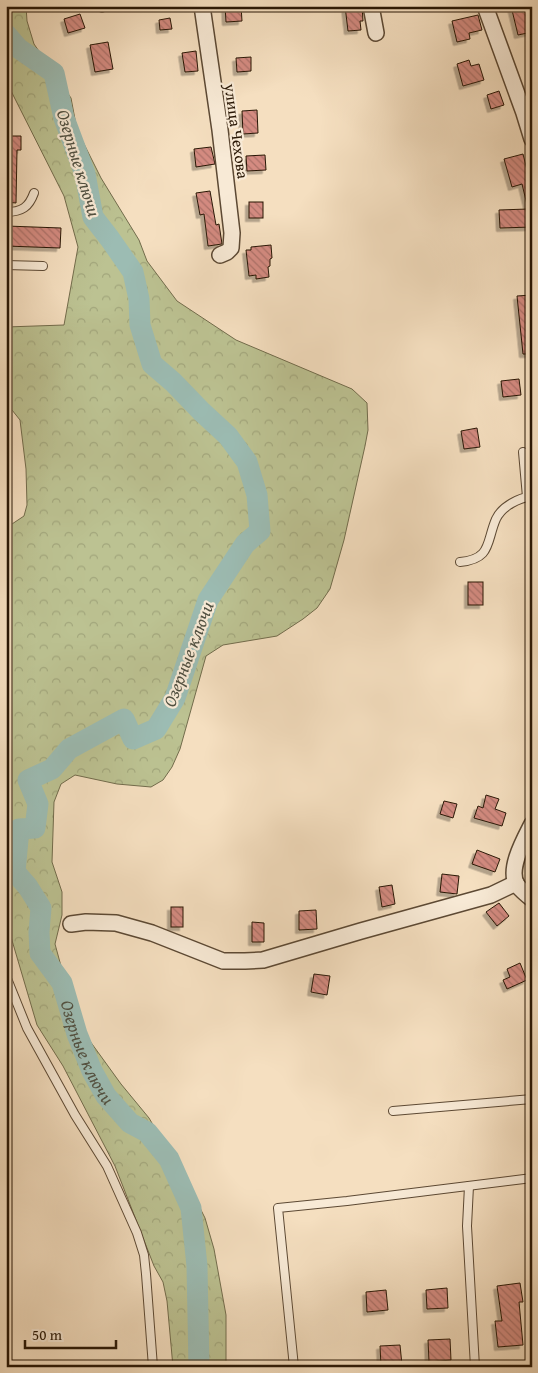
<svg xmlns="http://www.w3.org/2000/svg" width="538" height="1373" font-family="'Gentium Book Plus',serif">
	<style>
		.forest { fill: url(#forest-crowns); stroke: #726c4c }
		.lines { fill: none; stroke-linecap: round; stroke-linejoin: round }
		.river { stroke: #9cbcb3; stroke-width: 21 }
		.building { fill: url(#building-back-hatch); stroke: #291705; filter: url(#shadow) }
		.lane-casing { stroke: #5c4934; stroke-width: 10 }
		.street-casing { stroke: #5c4934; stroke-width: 18 }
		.lane { stroke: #f8ead6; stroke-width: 8 }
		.street { stroke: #f8ead6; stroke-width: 15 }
		.labels { text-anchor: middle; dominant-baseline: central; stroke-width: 4.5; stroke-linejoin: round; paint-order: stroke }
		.street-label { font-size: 16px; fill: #291705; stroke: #f8ead6 }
		.water-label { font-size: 18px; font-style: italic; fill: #515142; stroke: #f8ead6 }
	</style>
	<defs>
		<pattern id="forest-crowns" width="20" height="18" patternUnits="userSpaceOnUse" patternTransform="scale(1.25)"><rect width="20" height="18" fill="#bcc292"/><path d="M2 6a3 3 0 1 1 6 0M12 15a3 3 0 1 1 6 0" fill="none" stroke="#a2a67c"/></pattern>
		<pattern id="building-back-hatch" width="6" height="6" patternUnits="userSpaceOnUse" patternTransform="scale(1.25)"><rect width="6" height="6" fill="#d48b81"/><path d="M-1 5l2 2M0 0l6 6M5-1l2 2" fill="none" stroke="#ac7168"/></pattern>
		<filter id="shadow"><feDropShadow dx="-3.5" dy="3.5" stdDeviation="0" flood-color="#0004"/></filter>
	</defs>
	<rect width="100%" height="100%" fill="#f5dfc0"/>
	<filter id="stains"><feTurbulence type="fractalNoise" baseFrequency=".004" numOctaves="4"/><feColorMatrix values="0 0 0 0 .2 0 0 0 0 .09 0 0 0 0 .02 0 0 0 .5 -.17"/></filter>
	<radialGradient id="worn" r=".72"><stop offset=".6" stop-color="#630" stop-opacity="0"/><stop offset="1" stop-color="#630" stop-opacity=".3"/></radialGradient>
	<path class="forest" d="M 6,6 L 26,6 L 27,21 L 34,44 L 71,98 L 77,130 L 101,178 L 139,240 L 147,261 L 177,301 L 236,340 L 352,389 L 367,403 L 368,430 L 365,446 L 344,540 L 330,589 L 317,608 L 303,619 L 277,636 L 223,645 L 206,656 L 180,749 L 172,767 L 163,780 L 151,787 L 117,784 L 75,775 L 61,784 L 54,802 L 52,862 L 62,892 L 62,915 L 55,944 L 64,977 L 87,1037 L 121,1084 L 149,1118 L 188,1184 L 205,1218 L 214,1249 L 226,1315 L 226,1367 L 173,1367 L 167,1301 L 163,1282 L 154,1266 L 115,1166 L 63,1066 L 37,1025 L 11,937 L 6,926 L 6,528 L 24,516 L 27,505 L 26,469 L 20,420 L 12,410 L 6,408 L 6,327 L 64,325 L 78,247 L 64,196 L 6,81 Z"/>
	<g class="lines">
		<path class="river" id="s1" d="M 6,34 L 18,48 L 54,73 L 64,118 L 85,174 L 93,217 L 110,239 L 133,272 L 139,299 L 140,325 L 152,364 L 173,382 L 202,412 L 228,436 L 247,462 L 257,495 L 260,531 L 245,544 L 208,600 L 175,698 L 156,729 L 133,739 L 124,719 L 69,749 L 52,769 L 28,780 L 38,804 L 35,828 L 19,829 L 15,872 L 28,887 L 41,908 L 39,932 L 40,953 L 62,983 L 77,1034 L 92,1071 L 106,1096 L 130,1123 L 147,1132 L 169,1159 L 191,1208 L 197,1266 L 199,1367"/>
	</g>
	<g class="building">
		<path d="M 225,6 L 241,6 L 242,21 L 226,22 Z"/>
		<path d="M 345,6 L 362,6 L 363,21 L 360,21 L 361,30 L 348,31 Z"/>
		<path d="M 511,6 L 532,6 L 532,32 L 518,35 Z"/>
		<path d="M 80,14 L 85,28 L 68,33 L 64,19 Z"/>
		<path d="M 478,15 L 482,30 L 469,33 L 470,39 L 457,42 L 452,21 Z"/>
		<path d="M 170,18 L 172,29 L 160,30 L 159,20 Z"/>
		<path d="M 108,42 L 113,69 L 95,72 L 90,45 Z"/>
		<path d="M 196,51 L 198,71 L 185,72 L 182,53 Z"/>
		<path d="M 251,57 L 251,71 L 237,72 L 236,58 Z"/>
		<path d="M 469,60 L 471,66 L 479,64 L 484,80 L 463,86 L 457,64 Z"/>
		<path d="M 499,91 L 504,105 L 491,109 L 487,95 Z"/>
		<path d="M 257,110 L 258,133 L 243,134 L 242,111 Z"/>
		<path d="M 6,136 L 21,136 L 21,150 L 17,150 L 16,203 L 6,202 Z"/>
		<path d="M 211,147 L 215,164 L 196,167 L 194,149 Z"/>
		<path d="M 523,154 L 527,170 L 532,169 L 532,227 L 500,228 L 499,210 L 528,209 L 522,184 L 512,187 L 504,159 Z"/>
		<path d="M 265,155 L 266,170 L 247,171 L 246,156 Z"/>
		<path d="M 210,191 L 216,225 L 219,224 L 222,244 L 208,246 L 204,214 L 200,215 L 196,193 Z"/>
		<rect x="249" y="202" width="14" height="16"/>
		<path d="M 6,226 L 61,228 L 60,248 L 6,246 Z"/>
		<path d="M 271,245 L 272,258 L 270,259 L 270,266 L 268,267 L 269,277 L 256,279 L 256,275 L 249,276 L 246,250 L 251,250 L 251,247 Z"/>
		<path d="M 532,295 L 532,354 L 523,354 L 517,296 Z"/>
		<path d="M 519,379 L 521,395 L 503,397 L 501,381 Z"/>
		<path d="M 477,428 L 480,447 L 464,449 L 461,431 Z"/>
		<rect x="468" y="582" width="15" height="23"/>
		<path d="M 486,795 L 499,799 L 495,809 L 506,813 L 502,826 L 474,818 L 478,806 L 483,808 Z"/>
		<path d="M 444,801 L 457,804 L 453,818 L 440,814 Z"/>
		<path d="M 477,850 L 500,859 L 495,872 L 472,864 Z"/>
		<path d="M 442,874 L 459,876 L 457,894 L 440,892 Z"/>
		<path d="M 392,885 L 395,904 L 382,907 L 379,887 Z"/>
		<path d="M 499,903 L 509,916 L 497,926 L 486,912 Z"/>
		<rect x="171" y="907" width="12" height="20"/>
		<path d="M 316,910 L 317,929 L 299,930 L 299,911 Z"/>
		<path d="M 252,922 L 264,923 L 264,942 L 252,942 Z"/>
		<path d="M 520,963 L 527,980 L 507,989 L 503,980 L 510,977 L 507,969 Z"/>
		<path d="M 314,974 L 330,976 L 327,995 L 311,992 Z"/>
		<path d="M 520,1283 L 523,1302 L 519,1302 L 523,1345 L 498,1347 L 495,1321 L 502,1321 L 497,1286 Z"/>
		<path d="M 447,1288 L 448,1308 L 427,1309 L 426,1290 Z"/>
		<path d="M 386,1290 L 388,1310 L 367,1312 L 366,1292 Z"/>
		<path d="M 450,1339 L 451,1360 L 429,1362 L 428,1340 Z"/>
		<path d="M 400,1345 L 402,1365 L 381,1366 L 380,1346 Z"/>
	</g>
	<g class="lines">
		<g class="lane-casing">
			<g id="lane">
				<path d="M 102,6 L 102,8"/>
				<path d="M 6,212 C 22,212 29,207 34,193"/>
				<path d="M 6,265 L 43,266"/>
				<path d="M 523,452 L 527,497"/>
				<path d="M 460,562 C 492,559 486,542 496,519 C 502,506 519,498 532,496"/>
				<path d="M 6,976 L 27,1028 L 75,1115 L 107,1166 L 137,1233 L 144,1255 L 146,1274 L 153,1367"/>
				<path d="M 393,1111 L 532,1099"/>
				<path d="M 469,1186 L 467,1226 L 475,1367"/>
				<path d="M 294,1367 L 278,1208 L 347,1201 L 532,1178"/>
			</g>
		</g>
		<g class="street-casing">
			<g id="street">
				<path d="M 202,6 L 220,130 L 232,233 L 231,248 L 227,252 L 220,255"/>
				<path d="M 371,6 L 376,33"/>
				<path d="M 485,6 L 524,113 L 532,139"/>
				<path d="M 532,824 C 525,838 507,869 517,885 C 521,890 527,895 532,899"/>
				<path d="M 71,924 L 86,922 L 116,923 L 152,933 L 223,961 L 245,961 L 263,960 L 361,931 L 491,895 L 516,883"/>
			</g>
		</g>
		<use href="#lane" class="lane"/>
		<use href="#street" class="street"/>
	</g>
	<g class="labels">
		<g class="street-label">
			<text transform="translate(237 131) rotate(82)">улица Чехова</text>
		</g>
		<g class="water-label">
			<text transform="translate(79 163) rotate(73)">Озерные ключи</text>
			<text transform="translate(188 654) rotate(-69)">Озерные ключи</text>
			<text stroke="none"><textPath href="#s1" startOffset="1281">Озерные ключи</textPath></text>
		</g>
	</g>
	<rect width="538" height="1373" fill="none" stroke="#f5dfc0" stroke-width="25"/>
	<rect x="8" y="8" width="523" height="1358" fill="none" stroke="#291705" stroke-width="2.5"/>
	<rect x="12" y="12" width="513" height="1348" fill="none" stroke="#291705"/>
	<path d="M25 1340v8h91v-8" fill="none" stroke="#291705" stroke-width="2.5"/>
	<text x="32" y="1340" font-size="15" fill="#291705" stroke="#f8ead6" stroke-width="4" paint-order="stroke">50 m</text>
	<rect width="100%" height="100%" filter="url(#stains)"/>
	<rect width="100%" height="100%" fill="url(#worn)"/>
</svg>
